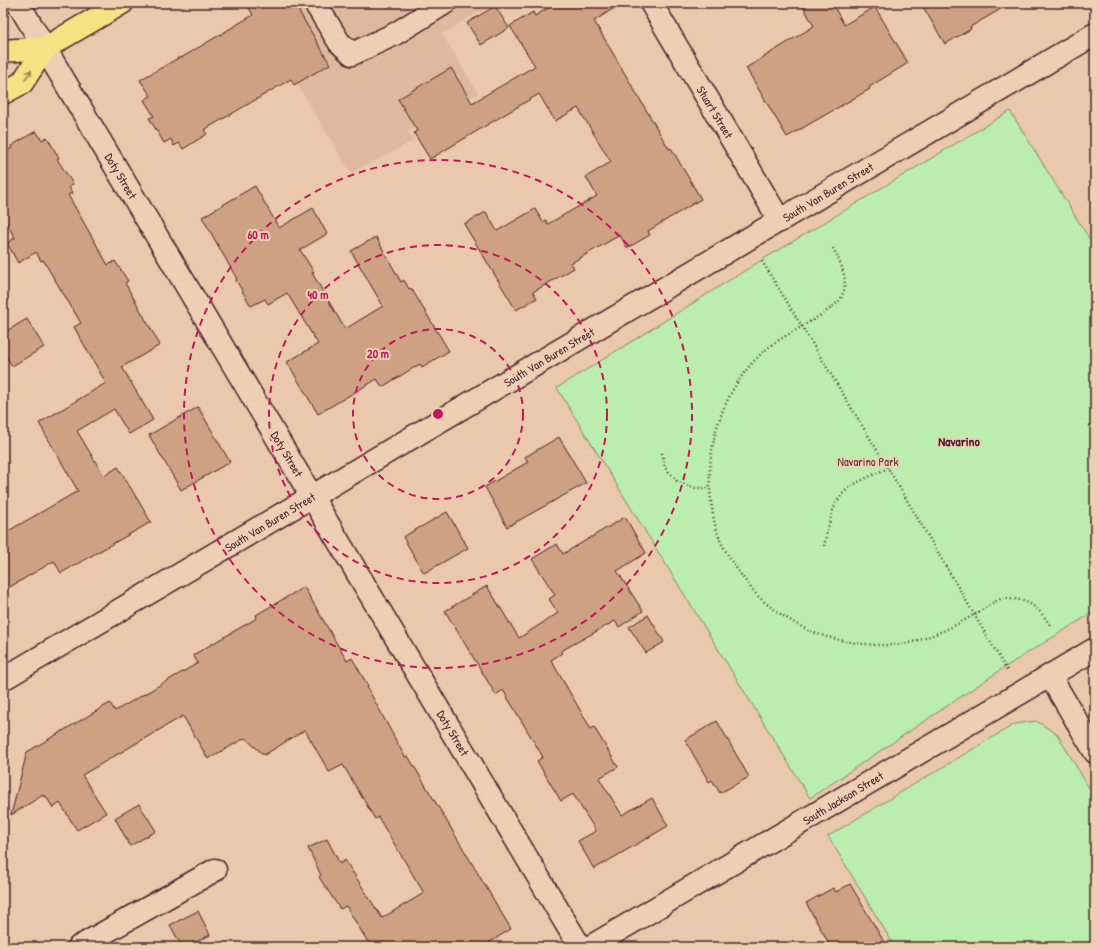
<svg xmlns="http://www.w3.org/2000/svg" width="1098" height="950" font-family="'Patrick Hand',sans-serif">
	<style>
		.built { fill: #deb99d }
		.green { fill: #bbeeae; stroke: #82866c }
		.building { fill: #cfa183; stroke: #4a1f2b }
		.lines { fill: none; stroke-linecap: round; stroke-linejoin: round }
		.minor-casing { stroke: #4a1f2b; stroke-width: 25 }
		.major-casing { stroke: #4a1f2b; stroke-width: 25 }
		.path { stroke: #4a1f2b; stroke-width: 2.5; stroke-dasharray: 1 3; stroke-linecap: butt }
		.minor { stroke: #edd0b3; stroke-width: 22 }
		.major { stroke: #f4e382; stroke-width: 22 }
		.oneway { stroke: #9f8156 }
		.ring { fill: none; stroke: #c2185b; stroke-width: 2; stroke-dasharray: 7 5 }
		.labels { text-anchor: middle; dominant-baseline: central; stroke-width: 4; stroke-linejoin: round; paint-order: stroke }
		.street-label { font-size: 12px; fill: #4a1f2b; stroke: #edd0b3 }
		.park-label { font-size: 12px; fill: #553438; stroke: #edd0b3 }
		.neighbourhood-label { font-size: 13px; font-weight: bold; fill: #4a1f2b; stroke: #edd0b3 }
		.centre { fill: #c2185b; stroke: #edd0b3; stroke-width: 2 }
		.ring-label { font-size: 12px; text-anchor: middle; font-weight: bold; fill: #c2185b; stroke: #edd0b3; stroke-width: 4; stroke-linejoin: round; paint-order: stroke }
	</style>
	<rect width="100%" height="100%" fill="#e9c8ab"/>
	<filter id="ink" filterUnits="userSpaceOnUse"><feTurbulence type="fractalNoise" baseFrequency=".025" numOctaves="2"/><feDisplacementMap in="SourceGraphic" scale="8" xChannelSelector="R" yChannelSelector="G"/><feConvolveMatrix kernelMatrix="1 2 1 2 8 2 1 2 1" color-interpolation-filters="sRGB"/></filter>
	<g filter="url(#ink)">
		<path class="built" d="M 248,3 L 494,3 L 442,34 L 478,93 L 408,131 L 413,141 L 351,173 Z"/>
		<g class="green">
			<path d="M 1010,111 L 1095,248 L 1095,611 L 1005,667 L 810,798 L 557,388 L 762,260 Z"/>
			<path d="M 1036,721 L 1057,734 L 1095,798 L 1095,947 L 895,947 L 828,836 L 1015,724 Z"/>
		</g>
		<g class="building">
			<path d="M 246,3 L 294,3 L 330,64 L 294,85 L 291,79 L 204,130 L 207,134 L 183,149 L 179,143 L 174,146 L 171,139 L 164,143 L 149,118 L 154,116 L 144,100 L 151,96 L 140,80 L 180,57 L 181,58 L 253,15 Z"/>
			<path d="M 556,3 L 622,3 L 594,21 L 669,149 L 671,148 L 701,199 L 648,231 L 650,235 L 627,248 L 620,235 L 571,263 L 574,268 L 533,292 L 537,298 L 516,310 L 464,224 L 486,212 L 497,231 L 535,209 L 543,222 L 546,220 L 548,224 L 597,196 L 586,177 L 611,162 L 578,108 L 555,121 L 539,94 L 430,159 L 414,133 L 417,131 L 398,99 L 451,68 L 472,103 L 535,66 L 510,26 L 533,12 L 535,16 Z"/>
			<path d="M 801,3 L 832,3 L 844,25 L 875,7 L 908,63 L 869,87 L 870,89 L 787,137 L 746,68 L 814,26 Z"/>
			<path d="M 921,3 L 1011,3 L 970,27 L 971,29 L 945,44 Z"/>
			<path d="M 495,6 L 509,28 L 481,45 L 467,23 Z"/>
			<path d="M 36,131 L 42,140 L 47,137 L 59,158 L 57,159 L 73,184 L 69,187 L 72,193 L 68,195 L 108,265 L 115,261 L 128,281 L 125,283 L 160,345 L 122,367 L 153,420 L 129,434 L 114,409 L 77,431 L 104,476 L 118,467 L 151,522 L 61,573 L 54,561 L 3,591 L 3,534 L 78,491 L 39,423 L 106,383 L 74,327 L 81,323 L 43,260 L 41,261 L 36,252 L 18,263 L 7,243 L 15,238 L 3,217 L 3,153 L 12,148 L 11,146 Z"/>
			<path d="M 255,186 L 279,228 L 313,208 L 327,234 L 300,250 L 314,272 L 312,273 L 345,329 L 383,306 L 351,251 L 376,237 L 401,282 L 404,280 L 409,289 L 411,288 L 449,351 L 422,367 L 420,364 L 382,387 L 377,379 L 318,414 L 287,362 L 318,344 L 287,293 L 268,304 L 265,299 L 251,306 L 236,280 L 237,279 L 202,217 Z"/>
			<path d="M 27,319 L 44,347 L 12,366 L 3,351 L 3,333 Z"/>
			<path d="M 198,407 L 230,462 L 181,490 L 149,435 Z"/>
			<path d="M 559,437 L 586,483 L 507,527 L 485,487 L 528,462 L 525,457 Z"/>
			<path d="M 447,512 L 468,548 L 424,573 L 403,537 Z"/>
			<path d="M 625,517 L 646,553 L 617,571 L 643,611 L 619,627 L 615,621 L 561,651 L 562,653 L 551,660 L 591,729 L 594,727 L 618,767 L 599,778 L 622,815 L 652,798 L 668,826 L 594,869 L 578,841 L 596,831 L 573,794 L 561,801 L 537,761 L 543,757 L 503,690 L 496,695 L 445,611 L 487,586 L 519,638 L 558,613 L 549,599 L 555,595 L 532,559 L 557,544 L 563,554 Z"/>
			<path d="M 304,587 L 347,661 L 352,658 L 368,686 L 367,687 L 405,757 L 408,756 L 511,929 L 482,947 L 371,947 L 346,906 L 340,909 L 319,877 L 321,875 L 308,848 L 327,839 L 340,864 L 345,860 L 382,918 L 424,893 L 378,817 L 375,819 L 343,765 L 329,772 L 305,730 L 264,755 L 245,738 L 208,759 L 183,716 L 82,775 L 106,813 L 77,830 L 60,803 L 53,808 L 46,796 L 44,797 L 43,795 L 11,815 L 27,752 L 110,703 L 115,711 L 198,663 L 193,655 L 257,618 L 256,615 Z"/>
			<path d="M 648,615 L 664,642 L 646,653 L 629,627 Z"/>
			<path d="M 717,721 L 749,777 L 720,793 L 712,780 L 709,782 L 685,740 Z"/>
			<path d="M 139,804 L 156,831 L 130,846 L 115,818 Z"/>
			<path d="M 850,884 L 887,947 L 831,947 L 806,903 L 833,888 L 836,892 Z"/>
			<path d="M 198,911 L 210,935 L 186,947 L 182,947 L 170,925 Z"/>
		</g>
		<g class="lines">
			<g class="minor-casing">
				<g id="minor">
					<path d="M 18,3 L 580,947"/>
					<path d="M 315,3 L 339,42 L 352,54 L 395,34 L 445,3"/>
					<path d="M 651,3 L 780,221"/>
					<path d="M 1050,676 L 1095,752"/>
					<path d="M 3,679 L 1095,34"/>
					<path d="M 79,947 L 215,870"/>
					<path d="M 590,947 L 1095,649"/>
				</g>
			</g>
			<g class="major-casing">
				<g id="major">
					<path d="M 3,51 L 45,48 L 122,3"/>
					<path d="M 3,93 L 22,83 L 45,48"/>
				</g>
			</g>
			<g class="path">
				<path d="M 833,248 C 841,263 850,281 841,298 C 834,311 788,333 773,344 C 725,380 704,443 711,501 C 713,517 716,534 724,548 C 733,564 744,580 756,594 C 768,607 796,625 812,632 C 835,641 876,648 901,644 C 910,643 921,640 930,636 C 947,630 962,622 977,613 C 984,609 996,600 1003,598 C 1006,598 1008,598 1011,599 C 1030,599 1042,611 1051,627"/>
				<path d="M 762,261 L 888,468 L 1008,672"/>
				<path d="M 662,453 L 665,468 L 677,481 L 694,488 L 710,488"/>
				<path d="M 824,546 C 829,526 831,501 849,488 C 857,481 878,473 888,468"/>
			</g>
			<use href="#minor" class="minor"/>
			<use href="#major" class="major"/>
		</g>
		<defs><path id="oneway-shaft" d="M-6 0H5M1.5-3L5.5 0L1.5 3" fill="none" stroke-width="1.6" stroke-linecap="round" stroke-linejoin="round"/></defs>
		<use class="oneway" href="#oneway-shaft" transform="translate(28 75) rotate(-57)"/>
	</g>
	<g class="ring">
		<circle cx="438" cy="414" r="85"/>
		<circle cx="438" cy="414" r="169"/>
		<circle cx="438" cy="414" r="254"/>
	</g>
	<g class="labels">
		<g class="street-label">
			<text transform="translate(715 112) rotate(59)">Stuart Street</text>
			<text transform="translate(121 176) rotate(59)">Doty Street</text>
			<text transform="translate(828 192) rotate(-31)">South Van Buren Street</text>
			<text transform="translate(549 357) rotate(-31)">South Van Buren Street</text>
			<text transform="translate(287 454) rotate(59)">Doty Street</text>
			<text transform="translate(270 522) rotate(-31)">South Van Buren Street</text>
			<text transform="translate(453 733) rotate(59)">Doty Street</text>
			<text transform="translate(843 798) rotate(-31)">South Jackson Street</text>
		</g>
		<g class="park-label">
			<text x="868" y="461">Navarino Park</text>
		</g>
		<g class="neighbourhood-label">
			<text x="959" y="441">Navarino</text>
		</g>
	</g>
	<circle cx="438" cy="414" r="6" class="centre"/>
	<g class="ring-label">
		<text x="258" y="239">60 m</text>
		<text x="318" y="299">40 m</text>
		<text x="378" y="358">20 m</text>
	</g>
	<rect width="1098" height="950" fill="none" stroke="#edd0b3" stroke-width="16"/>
	<rect x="8" y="8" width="1082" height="934" fill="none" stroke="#4a1f2b" stroke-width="1.5" filter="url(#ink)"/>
</svg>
